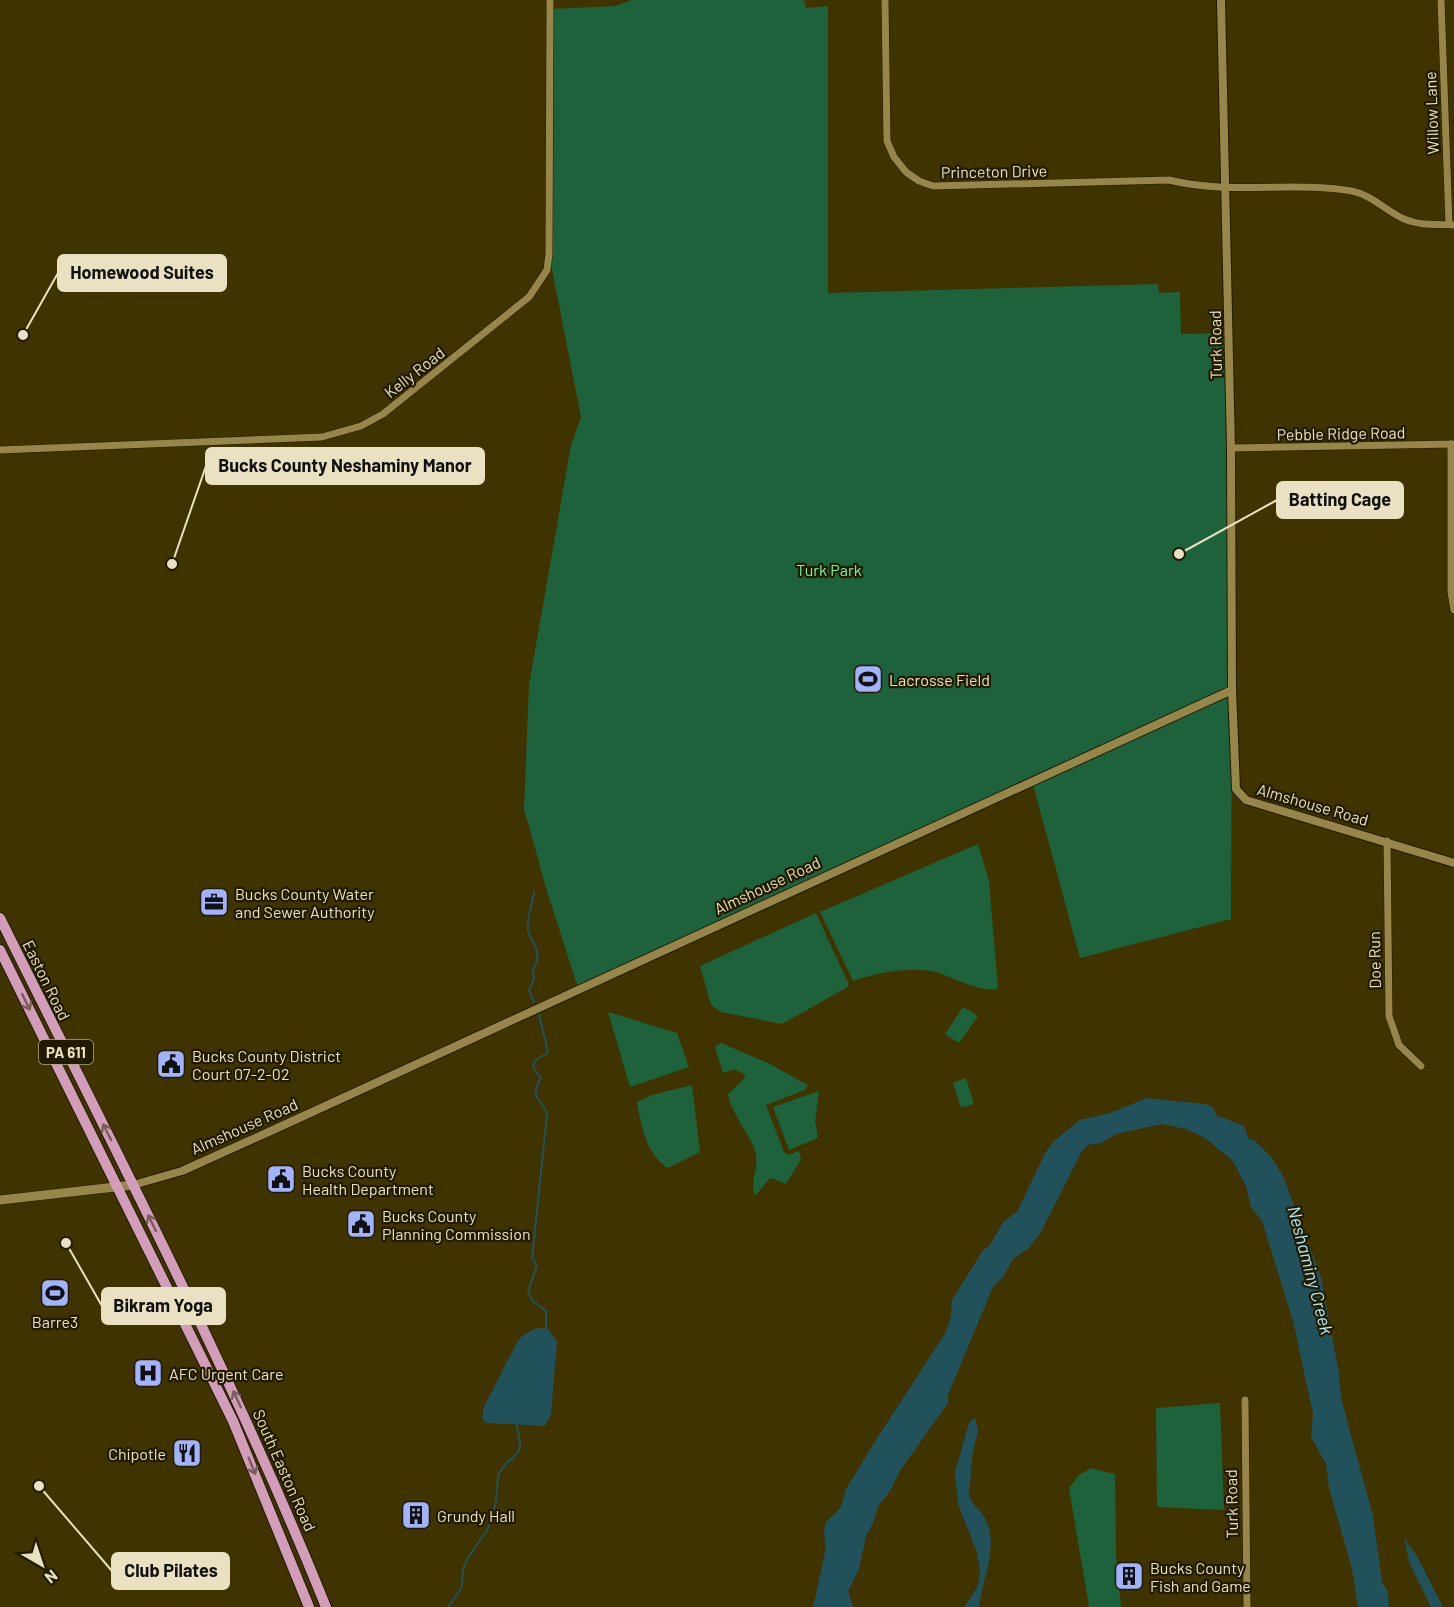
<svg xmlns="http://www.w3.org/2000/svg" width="1454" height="1607" font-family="Barlow,sans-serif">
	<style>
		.green { fill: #1e623b }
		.water { fill: #21525c }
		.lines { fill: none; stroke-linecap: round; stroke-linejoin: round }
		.stream { stroke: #21525c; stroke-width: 2 }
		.minor-casing { stroke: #231b00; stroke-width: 8 }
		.tertiary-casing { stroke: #231b00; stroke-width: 10 }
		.secondary-casing { stroke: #231b00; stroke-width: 10 }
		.trunk-casing { stroke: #231b00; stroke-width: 12 }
		.minor { stroke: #978649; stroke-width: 7 }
		.tertiary { stroke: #978649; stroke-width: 8 }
		.secondary { stroke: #978649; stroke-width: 9 }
		.trunk { stroke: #d29db8; stroke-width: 10 }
		.oneway { stroke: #7a5c5d }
		.labels { text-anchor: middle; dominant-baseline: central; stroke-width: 4.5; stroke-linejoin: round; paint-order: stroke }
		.shield { fill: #221b02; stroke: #ada688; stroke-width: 1.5 }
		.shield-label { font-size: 15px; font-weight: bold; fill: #e9e1c2 }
		.street-label { font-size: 16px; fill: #e9e1c2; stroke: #221b02 }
		.park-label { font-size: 16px; fill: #70f9a6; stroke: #221b02 }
		.poi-label { font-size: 16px; fill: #e9e1c2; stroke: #221b02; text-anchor: start }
		.water-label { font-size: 18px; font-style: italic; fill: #adecfb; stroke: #221b02 }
		.leader { fill: none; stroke: #e9e1c2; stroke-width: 2 }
		.callout-dot { fill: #e9e1c2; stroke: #221b02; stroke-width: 2 }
		.callout { fill: #e9e1c2; stroke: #e9e1c2; stroke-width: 2 }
		.callout-label { font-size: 18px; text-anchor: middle; font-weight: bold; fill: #111 }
	</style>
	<rect width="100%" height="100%" fill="#3f3300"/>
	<g class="green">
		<path d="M 632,0 L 804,0 L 806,8 L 828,6 L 828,293 L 1158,284 L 1159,293 L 1180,292 L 1181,334 L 1227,333 L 1232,690 L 1231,919 L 1080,958 L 1032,781 L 578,988 L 547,891 L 524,809 L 529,685 L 571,445 L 581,417 L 549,254 L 550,9 L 615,6 Z"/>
		<path d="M 978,844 L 989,881 L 998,989 C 974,992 952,975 931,971 C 907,967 875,973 853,981 L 820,912 Z"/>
		<path d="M 816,913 L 849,985 L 846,988 L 782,1024 L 721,1012 L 711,1005 L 700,966 Z"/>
		<path d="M 963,1007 L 978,1016 L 959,1043 L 945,1034 Z"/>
		<path d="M 608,1012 L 677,1033 L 689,1067 L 630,1087 Z"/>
		<path d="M 721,1043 L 766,1062 L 808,1085 L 805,1090 L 766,1105 L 784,1152 L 789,1155 L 799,1151 L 801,1159 L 786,1184 L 770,1178 L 755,1196 C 749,1184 759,1168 756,1154 C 752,1136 732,1116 728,1094 L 744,1079 L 745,1075 L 735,1069 L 723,1073 L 715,1047 Z"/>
		<path d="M 966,1078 L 974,1104 L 961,1108 L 953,1083 Z"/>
		<path d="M 692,1085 L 700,1152 L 668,1168 C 646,1155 641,1125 637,1102 L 652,1095 Z"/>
		<path d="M 819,1091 L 815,1121 L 818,1138 L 789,1150 L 773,1107 Z"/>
		<path d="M 1220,1403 L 1224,1510 L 1157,1507 L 1156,1408 Z"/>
		<path d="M 1091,1468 L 1115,1474 L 1116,1554 L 1121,1607 L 1089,1607 L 1069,1488 L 1079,1475 Z"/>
	</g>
	<g class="water">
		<path d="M 1147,1098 L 1205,1104 L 1213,1107 L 1216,1115 L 1244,1126 L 1249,1140 L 1254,1140 L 1271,1157 L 1283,1176 L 1321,1277 L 1339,1373 L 1341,1398 L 1373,1516 L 1382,1582 L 1388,1592 L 1389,1607 L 1358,1607 L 1352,1569 L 1329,1488 L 1326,1464 L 1311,1437 L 1313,1414 L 1293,1321 L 1262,1221 L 1251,1207 L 1246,1186 L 1233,1161 L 1205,1138 L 1186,1129 L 1162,1124 L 1116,1134 L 1101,1143 L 1088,1145 L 1082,1151 L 1041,1232 L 1029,1248 L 1013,1259 L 1003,1277 L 993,1287 L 948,1395 L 948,1403 L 901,1469 L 889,1493 L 878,1506 L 874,1521 L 866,1536 L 859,1569 L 848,1591 L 853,1607 L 813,1607 L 826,1548 L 824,1531 L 826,1522 L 841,1507 L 846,1489 L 874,1443 L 946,1332 L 951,1316 L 952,1300 L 983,1250 L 989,1246 L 1004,1221 L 1017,1212 L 1045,1153 L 1054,1141 L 1080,1120 L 1110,1113 Z"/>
		<path d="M 536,1328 L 548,1329 L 557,1342 L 551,1415 L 545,1426 L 486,1423 L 482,1418 L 484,1407 L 516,1344 L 521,1337 Z"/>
		<path d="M 975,1417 L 978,1431 L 972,1457 L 969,1495 C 971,1505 983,1512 987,1522 C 998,1550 982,1580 979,1607 L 964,1607 L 978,1586 L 980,1570 L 977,1552 L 958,1504 L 955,1472 L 969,1423 Z"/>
		<path d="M 1404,1538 L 1417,1556 L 1443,1607 L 1431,1607 L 1409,1562 Z"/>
	</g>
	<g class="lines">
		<g class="stream">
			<path d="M 534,892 C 533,904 526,918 528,930 C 532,946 544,952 533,969 L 534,979 L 529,990 L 534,1002"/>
			<path d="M 539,1014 L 548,1052 L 535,1061 L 533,1067 L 541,1078 C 527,1100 544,1098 547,1115 L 532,1258 L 537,1266 L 528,1291 L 532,1300 L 546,1311 L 546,1329"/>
			<path d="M 448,1607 L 462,1587 L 463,1569 L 467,1559 L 488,1529 L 496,1502 L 498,1475 C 513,1448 527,1463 516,1423"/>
		</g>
		<g class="minor-casing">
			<g id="minor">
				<path d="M 885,0 L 887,141 L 894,157 L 906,172 L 919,181 L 933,186 L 1169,180 C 1229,195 1292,181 1352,191 C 1372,195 1386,211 1404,219 C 1420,226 1437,224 1454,225"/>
				<path d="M 1441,0 L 1449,224"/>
				<path d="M 1451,444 L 1451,592 L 1454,610"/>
				<path d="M 1231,448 L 1454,444"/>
				<path d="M 0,450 L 322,437 L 361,426 L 383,414 L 529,297 L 547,270 L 549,254 L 550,0"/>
				<path d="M 1387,841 L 1389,1016 L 1399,1045 L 1421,1066"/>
				<path d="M 1245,1400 L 1247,1607"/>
			</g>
		</g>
		<g class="tertiary-casing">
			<g id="tertiary">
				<path d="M 1221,0 L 1231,448 L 1232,690 L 1236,789 L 1246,800 L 1454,863"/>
				<path d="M 133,1185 L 182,1171 L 273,1130 L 1232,690"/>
			</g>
		</g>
		<g class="secondary-casing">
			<path id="secondary" d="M 0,1200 L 133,1185"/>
		</g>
		<g class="trunk-casing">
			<g id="trunk">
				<path d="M 0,918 C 113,1146 231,1371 326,1607"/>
				<path d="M 0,950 L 233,1421 L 309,1607"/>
			</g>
		</g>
		<use href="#minor" class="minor"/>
		<use href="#tertiary" class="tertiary"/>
		<use href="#secondary" class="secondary"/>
		<use href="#trunk" class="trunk"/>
	</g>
	<defs><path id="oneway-shaft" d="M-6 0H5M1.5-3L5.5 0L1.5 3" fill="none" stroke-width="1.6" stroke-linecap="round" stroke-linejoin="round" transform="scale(1.5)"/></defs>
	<g class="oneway">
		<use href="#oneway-shaft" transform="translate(26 1002) rotate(64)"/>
		<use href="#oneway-shaft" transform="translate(107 1132) rotate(-117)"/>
		<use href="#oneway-shaft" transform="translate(152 1223) rotate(-116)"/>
		<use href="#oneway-shaft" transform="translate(237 1399) rotate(-115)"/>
		<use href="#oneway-shaft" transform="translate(252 1466) rotate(68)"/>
	</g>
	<defs>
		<g id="stadium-square" transform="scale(1.5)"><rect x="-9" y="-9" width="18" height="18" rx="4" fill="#a2b2fd" stroke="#221b02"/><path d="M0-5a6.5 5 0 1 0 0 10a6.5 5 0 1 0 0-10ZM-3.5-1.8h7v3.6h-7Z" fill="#111"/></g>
		<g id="office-square" transform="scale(1.5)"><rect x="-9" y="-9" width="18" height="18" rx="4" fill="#a2b2fd" stroke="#221b02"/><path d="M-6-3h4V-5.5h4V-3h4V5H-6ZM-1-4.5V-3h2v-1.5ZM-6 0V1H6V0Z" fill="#111"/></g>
		<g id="civic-square" transform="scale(1.5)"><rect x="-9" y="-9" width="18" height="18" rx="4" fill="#a2b2fd" stroke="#221b02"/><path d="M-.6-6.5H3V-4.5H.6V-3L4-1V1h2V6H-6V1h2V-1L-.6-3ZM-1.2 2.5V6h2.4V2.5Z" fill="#111"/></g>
		<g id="hospital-square" transform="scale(1.5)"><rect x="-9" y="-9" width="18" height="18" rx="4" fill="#a2b2fd" stroke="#221b02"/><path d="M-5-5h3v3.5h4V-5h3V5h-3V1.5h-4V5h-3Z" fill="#111"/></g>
		<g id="restaurant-square" transform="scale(1.5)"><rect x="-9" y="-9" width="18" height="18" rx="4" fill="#a2b2fd" stroke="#221b02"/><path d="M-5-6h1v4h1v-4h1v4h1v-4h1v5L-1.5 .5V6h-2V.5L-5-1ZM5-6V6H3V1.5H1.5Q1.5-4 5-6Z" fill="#111"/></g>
		<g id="building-square" transform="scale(1.5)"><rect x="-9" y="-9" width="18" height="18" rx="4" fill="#a2b2fd" stroke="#221b02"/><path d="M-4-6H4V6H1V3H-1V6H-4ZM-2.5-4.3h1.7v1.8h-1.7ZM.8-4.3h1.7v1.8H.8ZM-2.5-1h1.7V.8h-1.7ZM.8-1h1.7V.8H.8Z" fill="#111"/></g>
	</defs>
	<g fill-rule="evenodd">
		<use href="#stadium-square" x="868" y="679"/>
		<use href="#office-square" x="214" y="902"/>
		<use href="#civic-square" x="171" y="1064"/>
		<use href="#civic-square" x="281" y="1179"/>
		<use href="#civic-square" x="361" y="1224"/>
		<use href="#stadium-square" x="55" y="1293"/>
		<use href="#hospital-square" x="148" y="1373"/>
		<use href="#restaurant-square" x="187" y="1453"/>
		<use href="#building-square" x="416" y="1515"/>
		<use href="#building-square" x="1129" y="1576"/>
	</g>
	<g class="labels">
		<rect class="shield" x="39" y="1040" width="54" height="24" rx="4.5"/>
		<g class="shield-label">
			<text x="66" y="1052">PA 611</text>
		</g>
		<g class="street-label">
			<text transform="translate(1431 113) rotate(-92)">Willow Lane</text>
			<text transform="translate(994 171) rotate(-1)">Princeton Drive</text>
			<text transform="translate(1215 345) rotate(-91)">Turk Road</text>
			<text transform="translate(414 372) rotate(-38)">Kelly Road</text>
			<text transform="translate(1341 433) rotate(-1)">Pebble Ridge Road</text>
			<text transform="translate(1313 804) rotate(16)">Almshouse Road</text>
			<text transform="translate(767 885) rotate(-25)">Almshouse Road</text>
			<text transform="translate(1374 960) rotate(-91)">Doe Run</text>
			<text transform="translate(47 980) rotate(64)">Easton Road</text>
			<text transform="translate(244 1126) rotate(-24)">Almshouse Road</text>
			<text transform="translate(285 1470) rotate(66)">South Easton Road</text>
			<text transform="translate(1231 1504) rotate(-91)">Turk Road</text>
		</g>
		<g class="park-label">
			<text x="829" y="569">Turk Park</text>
		</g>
		<g class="poi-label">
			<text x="889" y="679">Lacrosse Field</text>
			<text x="235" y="893">Bucks County Water<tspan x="235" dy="18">and Sewer Authority</tspan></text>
			<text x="192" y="1055">Bucks County District<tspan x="192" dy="18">Court 07-2-02</tspan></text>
			<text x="302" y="1170">Bucks County<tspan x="302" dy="18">Health Department</tspan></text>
			<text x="382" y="1215">Bucks County<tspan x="382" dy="18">Planning Commission</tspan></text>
			<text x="55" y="1321" text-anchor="middle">Barre3</text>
			<text x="169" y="1373">AFC Urgent Care</text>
			<text x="166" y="1453" text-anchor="end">Chipotle</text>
			<text x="437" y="1515">Grundy Hall</text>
			<text x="1150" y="1567">Bucks County<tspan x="1150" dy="18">Fish and Game</tspan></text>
		</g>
		<g class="water-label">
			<text transform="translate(1311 1270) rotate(75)">Neshaminy Creek</text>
		</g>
	</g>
	<path class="leader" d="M23 335L58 273M172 564L206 466M1179 554L1277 500M66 1243L102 1306M39 1486L112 1571"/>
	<g class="callout-dot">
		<circle cx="23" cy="335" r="6"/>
		<circle cx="172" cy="564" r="6"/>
		<circle cx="1179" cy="554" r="6"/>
		<circle cx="66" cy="1243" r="6"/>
		<circle cx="39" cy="1486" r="6"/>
	</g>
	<g class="callout">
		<rect x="58" y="255" width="168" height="36" rx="6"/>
		<rect x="206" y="448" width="278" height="36" rx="6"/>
		<rect x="1277" y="482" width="126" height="36" rx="6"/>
		<rect x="102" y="1288" width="123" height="36" rx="6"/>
		<rect x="112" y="1553" width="117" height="36" rx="6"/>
	</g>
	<g class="callout-label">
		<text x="142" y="279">Homewood Suites</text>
		<text x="345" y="472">Bucks County Neshaminy Manor</text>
		<text x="1340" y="506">Batting Cage</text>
		<text x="163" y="1312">Bikram Yoga</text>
		<text x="171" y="1577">Club Pilates</text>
	</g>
	<g transform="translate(42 1565) rotate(141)" stroke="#221b02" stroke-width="4.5" paint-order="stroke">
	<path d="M0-4.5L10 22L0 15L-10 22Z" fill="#e9e1c2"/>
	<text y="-9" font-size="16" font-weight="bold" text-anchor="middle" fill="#e9e1c2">N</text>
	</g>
</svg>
